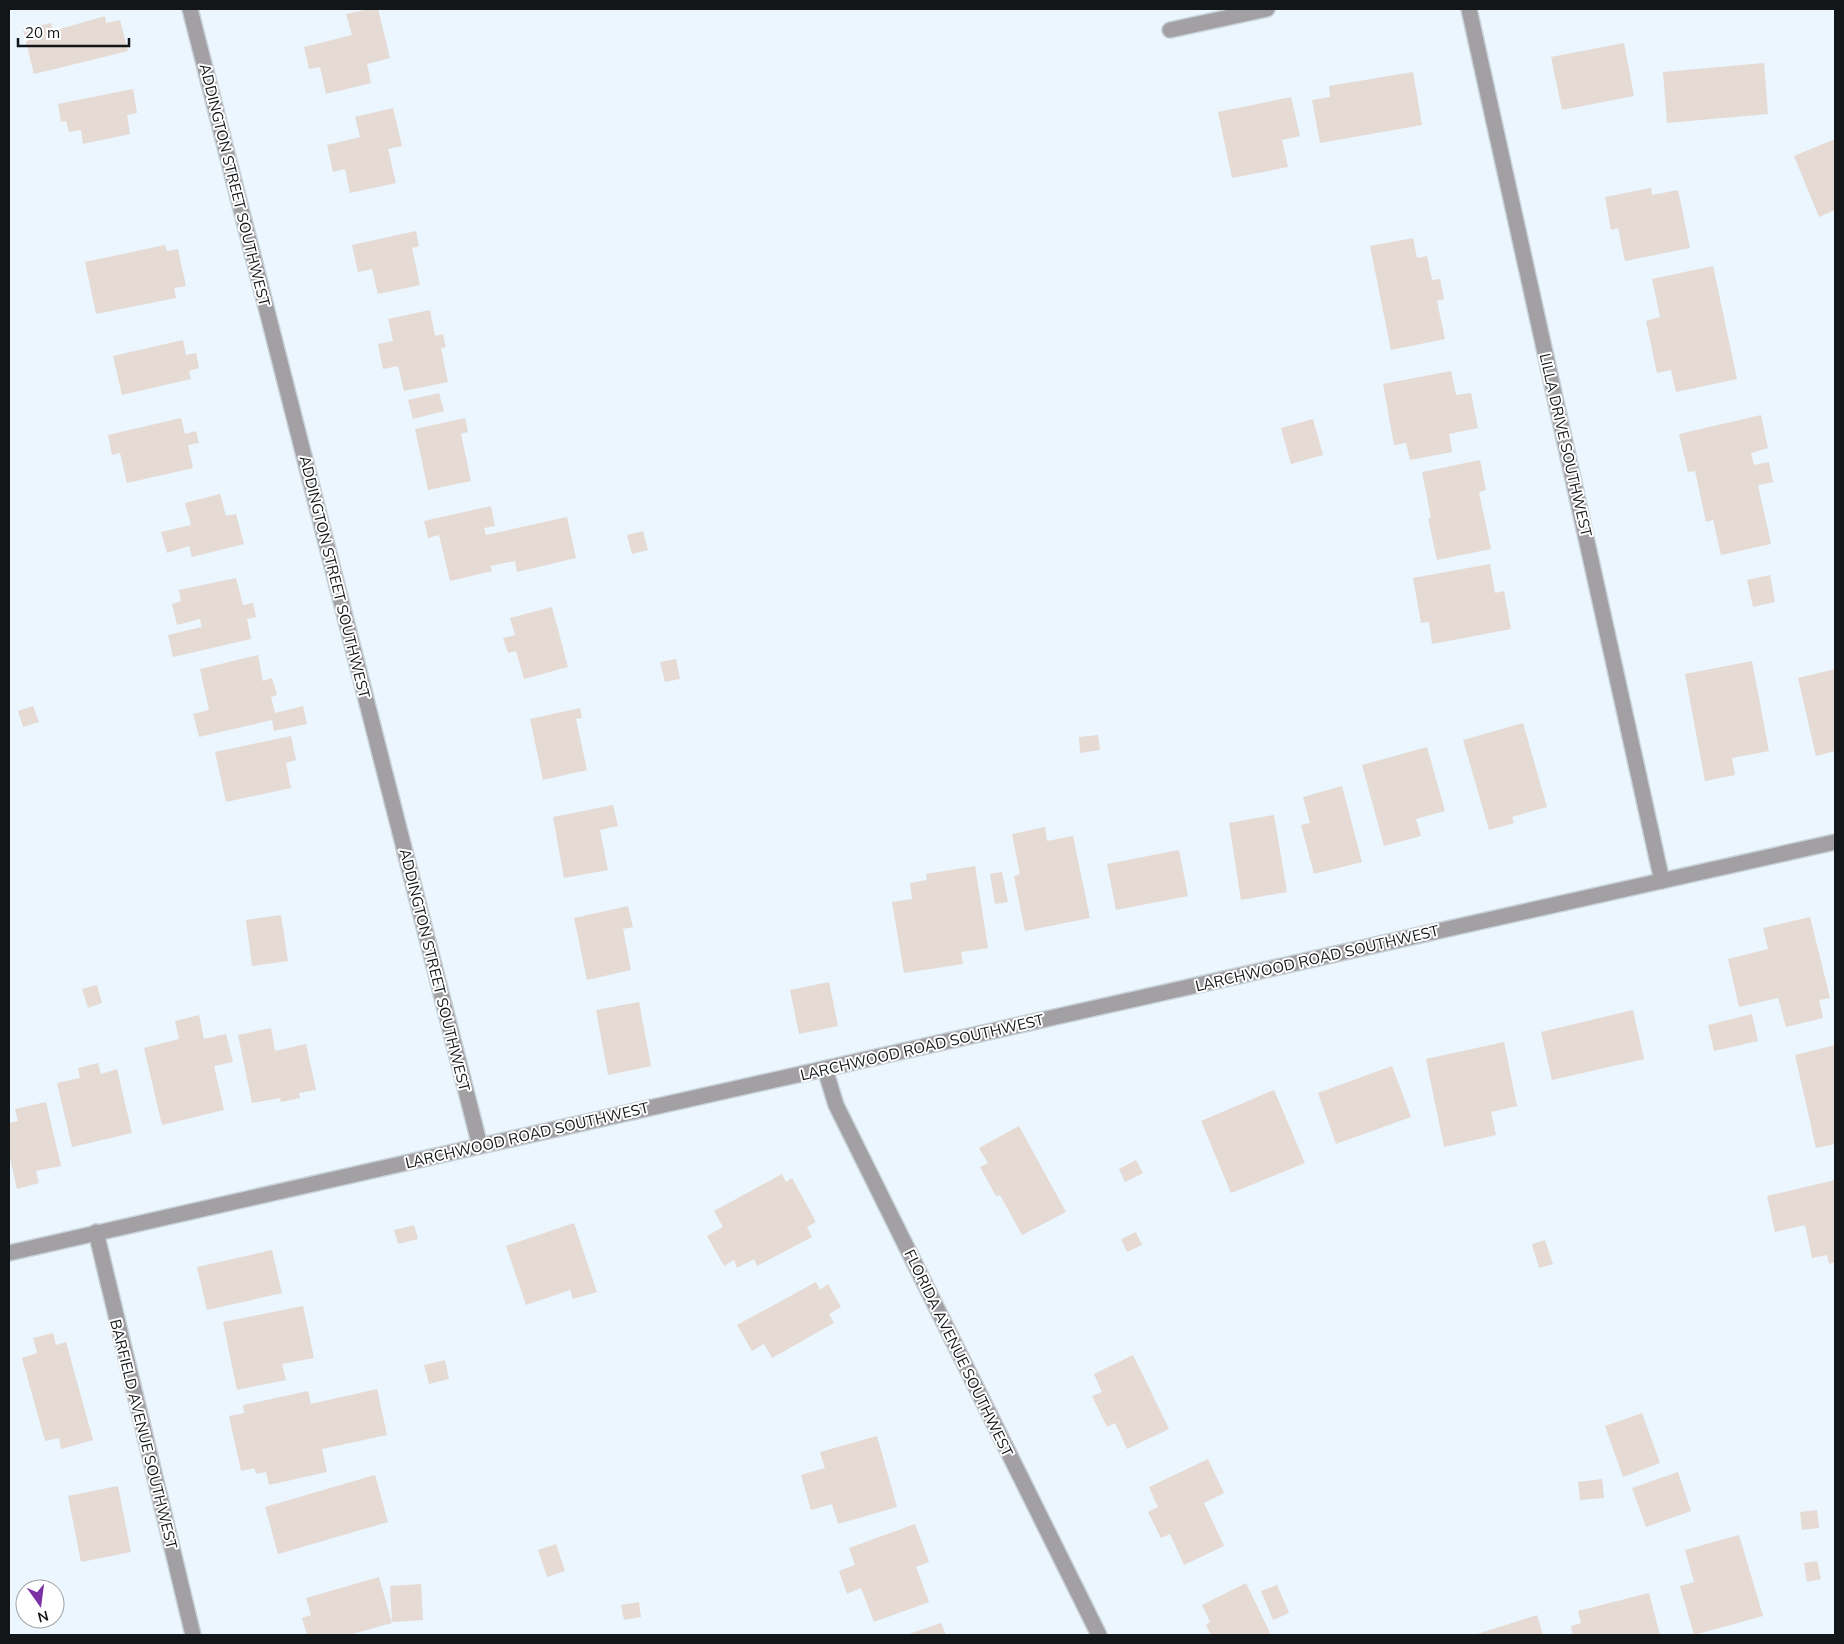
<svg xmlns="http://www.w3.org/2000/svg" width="1844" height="1644" font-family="Mulish,sans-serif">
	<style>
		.building { fill: #e5dad4 }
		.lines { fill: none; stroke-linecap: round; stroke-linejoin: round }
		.minor-casing { stroke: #c8d2d9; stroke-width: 18 }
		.minor { stroke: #a3a0a4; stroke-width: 15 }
		.labels { text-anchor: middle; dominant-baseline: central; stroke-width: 4; stroke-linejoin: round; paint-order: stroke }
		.street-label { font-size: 15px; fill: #121618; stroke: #fff }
	</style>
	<rect width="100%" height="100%" fill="#ebf6fe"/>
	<g class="building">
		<path d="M 369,9 L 378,9 L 390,58 L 367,64 L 371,83 L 326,94 L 320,67 L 309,69 L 304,47 L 352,35 L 346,14 Z"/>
		<path d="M 105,16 L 106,23 L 120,20 L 128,51 L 34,74 L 23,30 L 51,23 L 53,31 Z"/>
		<path d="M 1624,43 L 1634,96 L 1562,110 L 1551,57 Z"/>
		<path d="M 1764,63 L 1768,114 L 1667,123 L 1663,72 Z"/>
		<path d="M 1413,72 L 1422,125 L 1320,143 L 1312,100 L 1330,97 L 1329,86 Z"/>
		<path d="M 133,89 L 137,113 L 127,115 L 130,134 L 83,144 L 81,130 L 69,132 L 66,121 L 61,122 L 58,104 Z"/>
		<path d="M 1291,97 L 1300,136 L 1282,140 L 1288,167 L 1232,178 L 1218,112 Z"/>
		<path d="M 393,108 L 402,146 L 388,149 L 396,183 L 350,193 L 345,169 L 333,172 L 327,145 L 360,137 L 355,117 Z"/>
		<path d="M 1835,139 L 1835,210 L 1819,217 L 1794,156 Z"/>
		<path d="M 1651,188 L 1652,195 L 1678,190 L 1690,248 L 1625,261 L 1618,228 L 1611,230 L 1605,197 Z"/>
		<path d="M 416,231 L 419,246 L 412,248 L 420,285 L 378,294 L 372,269 L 358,272 L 352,245 Z"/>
		<path d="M 1413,238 L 1417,258 L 1427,256 L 1432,280 L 1440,279 L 1444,299 L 1437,301 L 1445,339 L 1391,350 L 1370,246 Z"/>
		<path d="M 165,245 L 167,251 L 178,249 L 186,286 L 174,288 L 176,298 L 96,314 L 85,262 Z"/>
		<path d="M 1713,266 L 1737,379 L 1676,392 L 1671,370 L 1657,373 L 1646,321 L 1660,317 L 1652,279 Z"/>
		<path d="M 430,310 L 435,336 L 443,334 L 446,347 L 441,348 L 448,382 L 404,391 L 398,366 L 383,369 L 378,344 L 393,341 L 388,319 Z"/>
		<path d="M 183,340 L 186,355 L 196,353 L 199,368 L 189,371 L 191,379 L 122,395 L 113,356 Z"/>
		<path d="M 1451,371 L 1456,395 L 1471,393 L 1478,428 L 1449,434 L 1452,452 L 1410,460 L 1406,443 L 1394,445 L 1383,384 Z"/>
		<path d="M 439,393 L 444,411 L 413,419 L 408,400 Z"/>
		<path d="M 1761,415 L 1768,448 L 1751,453 L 1754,465 L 1769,462 L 1773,482 L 1758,485 L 1771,544 L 1721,555 L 1713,520 L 1706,522 L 1695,471 L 1688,472 L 1679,434 Z"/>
		<path d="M 181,418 L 185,434 L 196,431 L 199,443 L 188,445 L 193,468 L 127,483 L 120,453 L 112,455 L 108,435 Z"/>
		<path d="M 465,418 L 468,432 L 461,434 L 471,481 L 428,490 L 415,429 Z"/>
		<path d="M 1313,419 L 1323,455 L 1291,464 L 1281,428 Z"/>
		<path d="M 1480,460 L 1486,490 L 1479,492 L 1491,549 L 1437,560 L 1428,518 L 1431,518 L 1422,472 Z"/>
		<path d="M 220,494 L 226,516 L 236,514 L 244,544 L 192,557 L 189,546 L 167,553 L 161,532 L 191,525 L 185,503 Z"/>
		<path d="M 491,506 L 495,526 L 484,528 L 486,535 L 567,517 L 576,558 L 517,572 L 515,561 L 490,566 L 492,571 L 450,581 L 439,535 L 428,538 L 424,521 Z"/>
		<path d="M 643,531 L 648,550 L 632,554 L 627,535 Z"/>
		<path d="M 1490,564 L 1495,593 L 1504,591 L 1511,629 L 1432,644 L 1429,622 L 1421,623 L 1413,578 Z"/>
		<path d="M 1770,575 L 1775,602 L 1753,607 L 1747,580 Z"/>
		<path d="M 236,578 L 243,605 L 253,603 L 256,617 L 247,619 L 251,639 L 173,657 L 168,635 L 202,627 L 200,619 L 177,625 L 172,604 L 181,601 L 179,590 Z"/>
		<path d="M 552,607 L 568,667 L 524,679 L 516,651 L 508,653 L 503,638 L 515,635 L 510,618 Z"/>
		<path d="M 258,655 L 263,681 L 272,678 L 277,695 L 271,697 L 275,713 L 303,706 L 307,724 L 274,731 L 272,720 L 199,737 L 193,714 L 209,710 L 200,669 Z"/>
		<path d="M 676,659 L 680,679 L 665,682 L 660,662 Z"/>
		<path d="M 1752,661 L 1769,751 L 1732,758 L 1735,775 L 1705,781 L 1685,674 Z"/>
		<path d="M 1835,669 L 1835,751 L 1816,756 L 1798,678 Z"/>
		<path d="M 33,706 L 39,722 L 23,727 L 18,711 Z"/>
		<path d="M 580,708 L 582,718 L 576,719 L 587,770 L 543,780 L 530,719 Z"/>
		<path d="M 1523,723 L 1547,807 L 1512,817 L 1514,823 L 1489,830 L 1463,740 Z"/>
		<path d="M 1098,735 L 1100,750 L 1080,753 L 1079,737 Z"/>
		<path d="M 291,736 L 296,760 L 286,763 L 291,788 L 226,802 L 215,752 Z"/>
		<path d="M 1427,747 L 1445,811 L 1416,819 L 1421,836 L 1384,846 L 1362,765 Z"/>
		<path d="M 1342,786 L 1362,862 L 1314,874 L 1301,825 L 1310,823 L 1303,797 Z"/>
		<path d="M 613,805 L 618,826 L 600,830 L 608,870 L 564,878 L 553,817 Z"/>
		<path d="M 1274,815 L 1287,892 L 1241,900 L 1229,823 Z"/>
		<path d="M 1045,827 L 1047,841 L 1073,836 L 1090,918 L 1025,931 L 1014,876 L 1020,874 L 1012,834 Z"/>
		<path d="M 1179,850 L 1188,896 L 1116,910 L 1107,864 Z"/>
		<path d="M 975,866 L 988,948 L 961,952 L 963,964 L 904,973 L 892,902 L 912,899 L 910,883 L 927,880 L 926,874 Z"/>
		<path d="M 1002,872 L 1008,902 L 995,904 L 990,874 Z"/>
		<path d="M 628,906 L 633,927 L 623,929 L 631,970 L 587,980 L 574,918 Z"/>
		<path d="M 281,915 L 288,961 L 252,966 L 246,920 Z"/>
		<path d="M 1810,917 L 1830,998 L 1819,1000 L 1823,1018 L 1786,1027 L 1778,998 L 1739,1007 L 1728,959 L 1768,949 L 1763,928 Z"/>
		<path d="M 829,982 L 838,1026 L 799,1034 L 790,990 Z"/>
		<path d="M 97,985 L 102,1003 L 88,1008 L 82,989 Z"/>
		<path d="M 639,1002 L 651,1066 L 608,1075 L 596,1010 Z"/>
		<path d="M 1633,1010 L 1644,1059 L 1552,1080 L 1541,1032 Z"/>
		<path d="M 1752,1014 L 1758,1041 L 1714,1051 L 1708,1025 Z"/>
		<path d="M 199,1015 L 204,1039 L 226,1034 L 233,1062 L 214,1066 L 224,1110 L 162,1125 L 144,1048 L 179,1039 L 175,1021 Z"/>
		<path d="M 271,1028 L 275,1051 L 306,1044 L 316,1090 L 299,1093 L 300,1098 L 281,1102 L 280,1098 L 252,1103 L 238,1035 Z"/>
		<path d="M 1504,1042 L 1517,1106 L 1491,1112 L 1496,1135 L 1444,1147 L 1426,1059 Z"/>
		<path d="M 1835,1045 L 1835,1144 L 1816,1148 L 1795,1055 Z"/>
		<path d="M 98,1063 L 101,1074 L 117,1069 L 132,1133 L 72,1147 L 57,1083 L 80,1078 L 78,1068 Z"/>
		<path d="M 1392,1066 L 1411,1117 L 1336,1144 L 1318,1093 Z"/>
		<path d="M 1274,1090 L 1305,1163 L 1231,1193 L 1201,1121 Z"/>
		<path d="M 46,1102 L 61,1166 L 36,1171 L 39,1183 L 17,1189 L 9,1153 L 9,1123 L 18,1121 L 15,1109 Z"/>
		<path d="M 1019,1126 L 1066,1212 L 1022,1235 L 1000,1195 L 996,1196 L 980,1167 L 988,1163 L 979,1148 Z"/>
		<path d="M 1136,1160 L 1143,1173 L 1125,1182 L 1119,1169 Z"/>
		<path d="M 782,1174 L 786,1182 L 792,1178 L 816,1222 L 807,1227 L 812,1237 L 757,1266 L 754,1259 L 737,1268 L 734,1260 L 724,1266 L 707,1236 L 723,1227 L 714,1211 Z"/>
		<path d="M 1835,1180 L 1835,1262 L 1829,1264 L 1827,1255 L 1812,1258 L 1805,1225 L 1775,1232 L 1767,1196 Z"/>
		<path d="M 574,1223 L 597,1292 L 573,1299 L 570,1290 L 526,1305 L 506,1246 Z"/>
		<path d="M 414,1225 L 418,1239 L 398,1244 L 394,1230 Z"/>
		<path d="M 1136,1232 L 1142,1245 L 1127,1252 L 1121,1239 Z"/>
		<path d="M 1545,1240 L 1553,1264 L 1539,1268 L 1532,1244 Z"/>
		<path d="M 272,1250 L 282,1293 L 207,1310 L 197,1267 Z"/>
		<path d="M 816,1282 L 820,1290 L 828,1284 L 841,1307 L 829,1314 L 834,1323 L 772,1358 L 764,1344 L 752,1351 L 737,1325 Z"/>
		<path d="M 303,1306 L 314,1358 L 282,1364 L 286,1380 L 237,1390 L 223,1322 Z"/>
		<path d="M 53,1333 L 56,1345 L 66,1342 L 93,1440 L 61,1449 L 59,1438 L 45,1441 L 22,1358 L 37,1353 L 33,1338 Z"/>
		<path d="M 1133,1355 L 1169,1429 L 1127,1449 L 1115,1423 L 1107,1427 L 1092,1396 L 1102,1392 L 1094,1374 Z"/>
		<path d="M 445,1360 L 449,1379 L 429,1384 L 424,1365 Z"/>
		<path d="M 377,1389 L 387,1435 L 322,1449 L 327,1472 L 269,1485 L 266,1472 L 256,1474 L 254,1468 L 241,1471 L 229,1416 L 244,1413 L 243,1405 L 308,1391 L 311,1404 Z"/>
		<path d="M 1642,1413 L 1660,1463 L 1623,1477 L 1605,1426 Z"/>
		<path d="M 877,1436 L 897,1507 L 838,1524 L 832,1504 L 811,1510 L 801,1475 L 825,1468 L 820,1452 Z"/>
		<path d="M 1208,1459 L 1224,1493 L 1204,1503 L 1224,1546 L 1184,1565 L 1170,1534 L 1161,1538 L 1148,1512 L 1158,1507 L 1149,1487 Z"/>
		<path d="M 1678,1472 L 1691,1511 L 1646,1527 L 1632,1488 Z"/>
		<path d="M 375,1475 L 388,1522 L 278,1554 L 265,1507 Z"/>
		<path d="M 1602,1479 L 1604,1498 L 1580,1500 L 1578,1482 Z"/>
		<path d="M 118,1486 L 131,1552 L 81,1562 L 68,1496 Z"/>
		<path d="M 1817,1510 L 1819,1528 L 1802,1530 L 1800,1512 Z"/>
		<path d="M 915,1524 L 929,1562 L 916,1567 L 929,1602 L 874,1622 L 861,1588 L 847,1594 L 839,1571 L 855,1565 L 849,1548 Z"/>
		<path d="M 1739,1535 L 1763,1616 L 1694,1635 L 1680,1586 L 1694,1582 L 1685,1550 Z"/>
		<path d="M 556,1544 L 565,1571 L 547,1577 L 538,1550 Z"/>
		<path d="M 1817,1561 L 1821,1579 L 1807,1582 L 1804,1563 Z"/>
		<path d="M 379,1577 L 392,1623 L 349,1635 L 307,1635 L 302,1618 L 311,1615 L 306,1598 Z"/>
		<path d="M 1246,1583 L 1271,1635 L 1211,1635 L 1206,1625 L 1210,1622 L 1202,1605 Z"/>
		<path d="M 421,1584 L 423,1620 L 392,1622 L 390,1586 Z"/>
		<path d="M 1277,1585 L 1289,1613 L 1273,1620 L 1261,1591 Z"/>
		<path d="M 1649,1593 L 1660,1635 L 1573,1635 L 1571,1626 L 1581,1623 L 1578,1611 Z"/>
		<path d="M 639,1602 L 641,1617 L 624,1620 L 621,1605 Z"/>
		<path d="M 1537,1615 L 1543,1635 L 1474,1635 Z"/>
		<path d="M 941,1623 L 946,1635 L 906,1635 Z"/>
	</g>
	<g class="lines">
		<g class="minor-casing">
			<g id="minor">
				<path d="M 190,9 L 480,1146"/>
				<path d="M 1469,9 L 1662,881"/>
				<path d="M 1170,30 L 1267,9"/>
				<path d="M 825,1069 L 836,1105 L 1099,1635"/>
				<path d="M 96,1232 L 193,1635"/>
				<path d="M 9,1253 L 480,1146 L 1835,842"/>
			</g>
		</g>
		<use href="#minor" class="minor"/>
	</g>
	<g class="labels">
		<g class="street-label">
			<text transform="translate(235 185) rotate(76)">ADDINGTON STREET SOUTHWEST</text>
			<text transform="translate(1566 445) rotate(77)">LILLA DRIVE SOUTHWEST</text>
			<text transform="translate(335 577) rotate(76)">ADDINGTON STREET SOUTHWEST</text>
			<text transform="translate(1317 958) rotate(-13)">LARCHWOOD ROAD SOUTHWEST</text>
			<text transform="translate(435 970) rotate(76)">ADDINGTON STREET SOUTHWEST</text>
			<text transform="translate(922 1047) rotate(-13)">LARCHWOOD ROAD SOUTHWEST</text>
			<text transform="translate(527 1135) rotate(-13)">LARCHWOOD ROAD SOUTHWEST</text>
			<text transform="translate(959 1353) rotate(64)">FLORIDA AVENUE SOUTHWEST</text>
			<text transform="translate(144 1434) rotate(76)">BARFIELD AVENUE SOUTHWEST</text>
		</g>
	</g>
	<rect width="1844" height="1644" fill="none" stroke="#121618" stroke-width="20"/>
	<g transform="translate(40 1604) rotate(166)"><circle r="24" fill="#ffffff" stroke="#a0a2a3"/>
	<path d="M0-4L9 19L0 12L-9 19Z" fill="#7a31a3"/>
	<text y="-8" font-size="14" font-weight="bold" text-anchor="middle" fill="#121618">N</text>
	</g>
	<path d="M18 38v8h111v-8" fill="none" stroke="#121618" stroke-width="2.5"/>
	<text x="25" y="38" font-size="15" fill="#121618" stroke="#ffffff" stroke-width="4" paint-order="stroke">20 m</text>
</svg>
